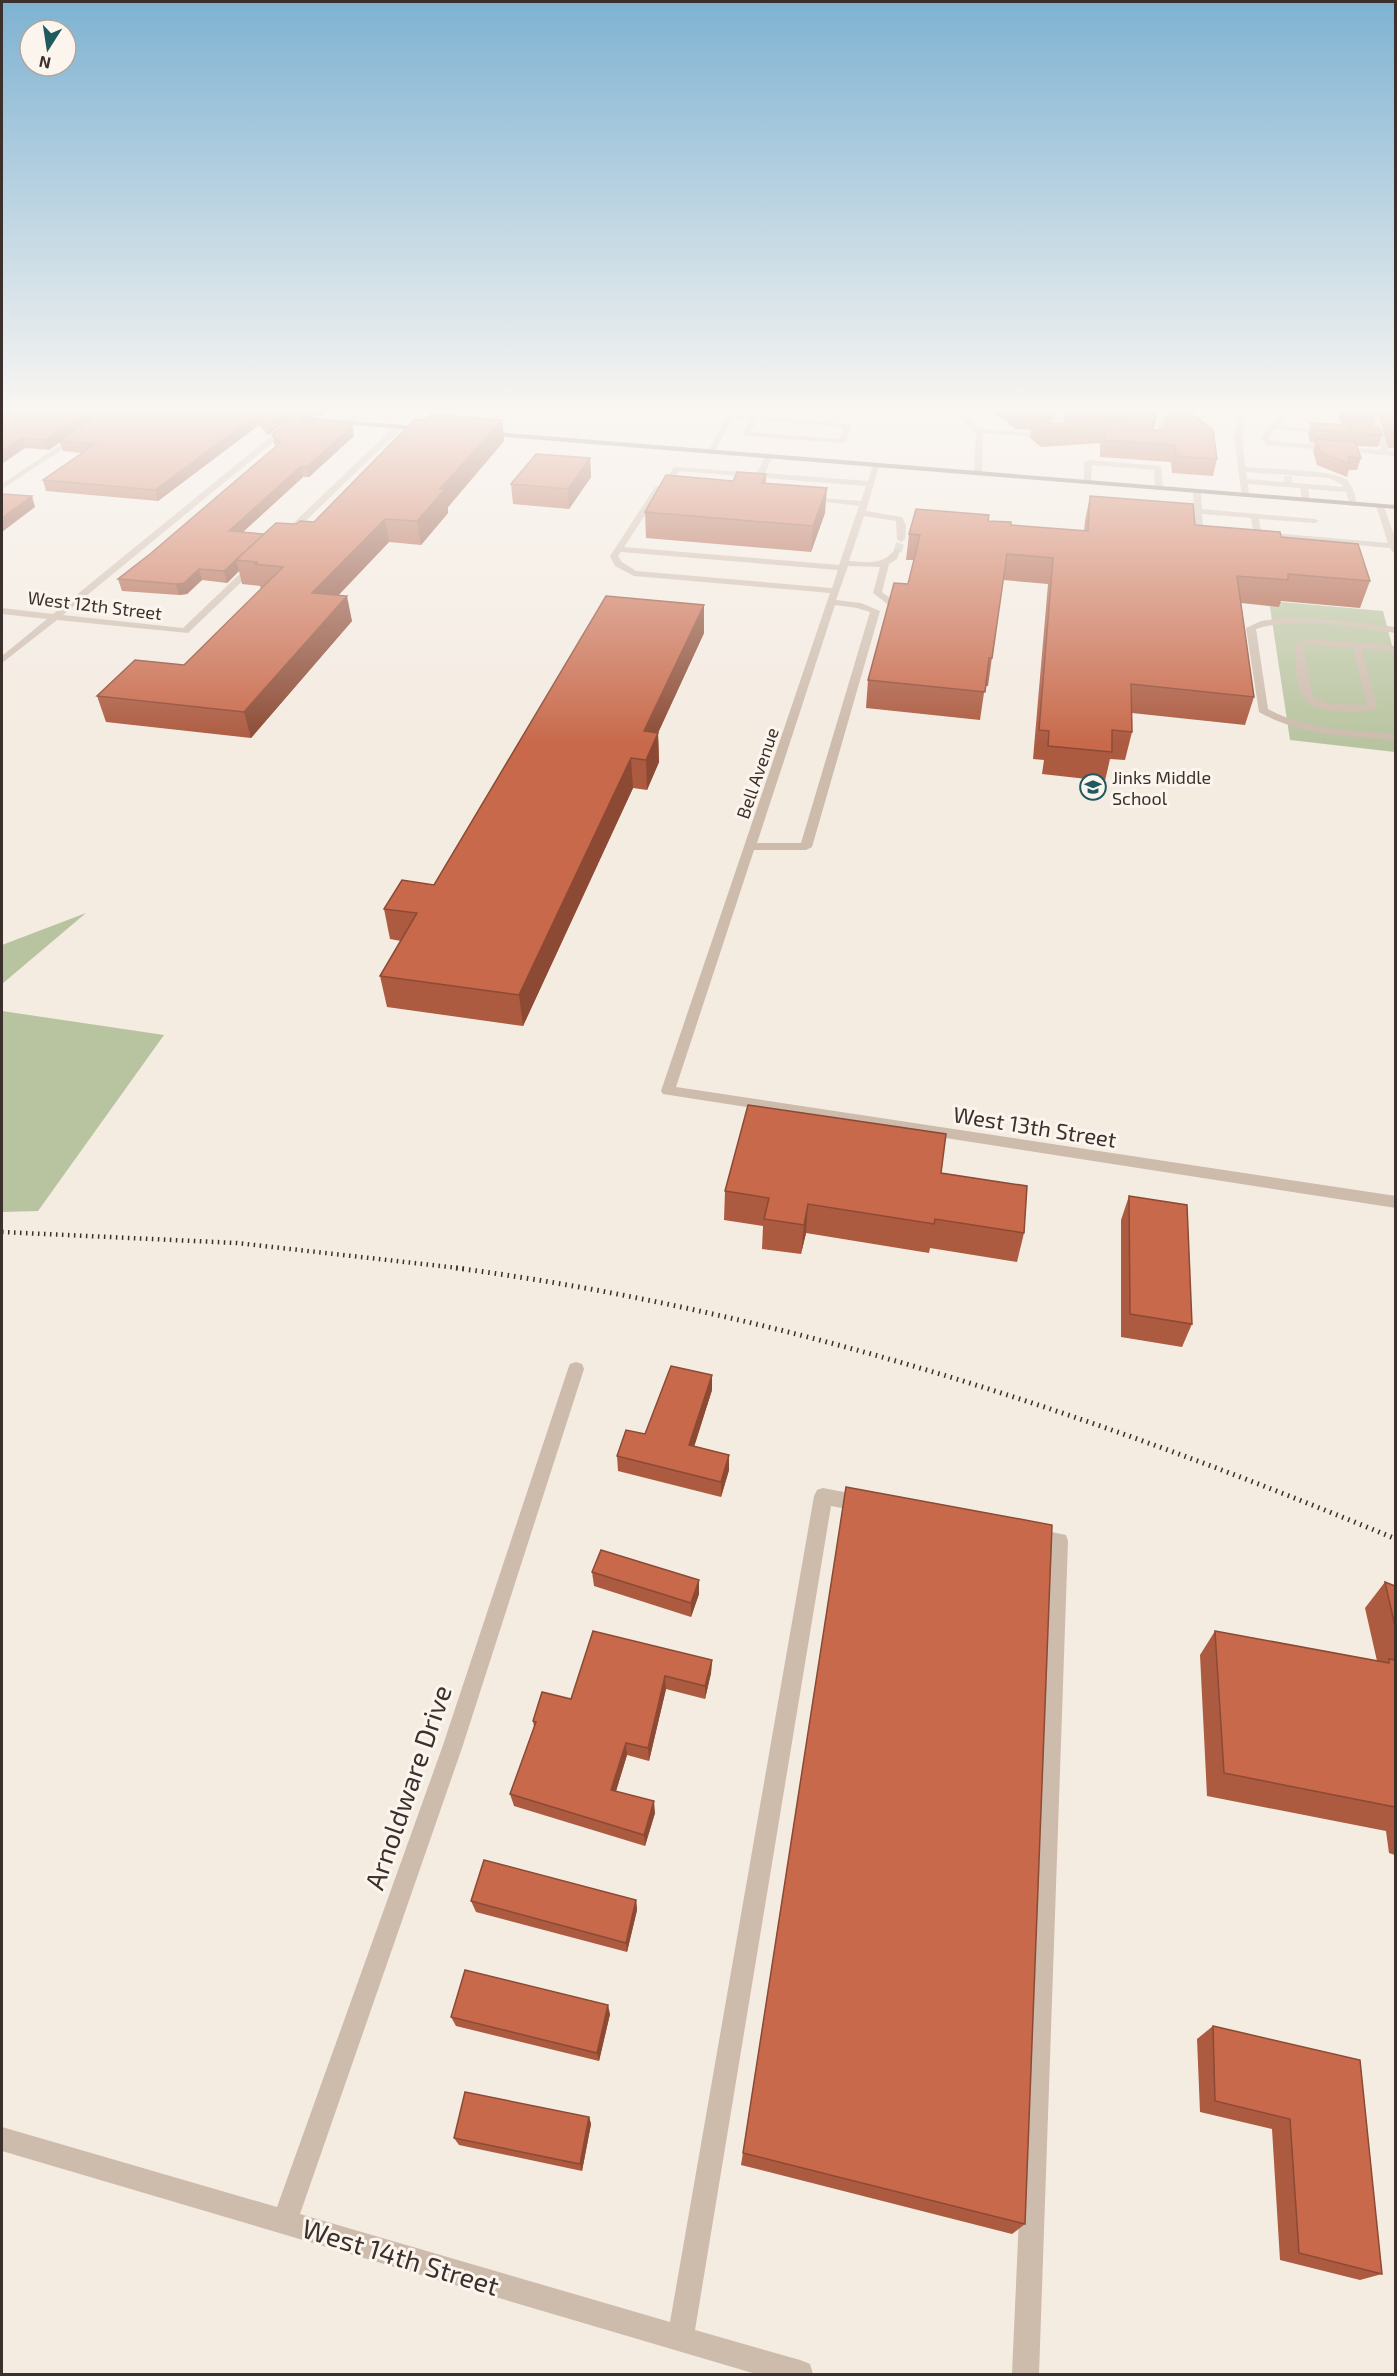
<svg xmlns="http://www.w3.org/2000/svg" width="1397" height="2376" font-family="'Exo 2',sans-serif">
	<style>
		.green { fill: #b8c4a0 }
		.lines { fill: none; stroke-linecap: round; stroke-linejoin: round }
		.minor-tunnel { stroke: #cfc6bd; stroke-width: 8; stroke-dasharray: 8 4; stroke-linecap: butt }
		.minor { fill: #cdbbac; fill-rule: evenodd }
		.major { fill: #7d675c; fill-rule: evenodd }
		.rail-far1 { stroke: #3b302b; stroke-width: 4.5; stroke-dasharray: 1.5 4.5; stroke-linecap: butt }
		.rail { stroke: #3b302b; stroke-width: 5; stroke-dasharray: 1.5 5; stroke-linecap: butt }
		.wall { fill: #ac5a40 }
		.shaded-wall { fill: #8c4a34 }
		.building { fill: #c8694b; stroke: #8c4a34; stroke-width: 1.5 }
		.labels { text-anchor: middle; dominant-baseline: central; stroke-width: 6; stroke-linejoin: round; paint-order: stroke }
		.far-street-label { font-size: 18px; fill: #3b302b; stroke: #fbf5ee }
		.far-poi-label { font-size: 18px; fill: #3b302b; stroke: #fbf5ee; text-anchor: start }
		.street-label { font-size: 22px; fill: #3b302b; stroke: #fbf5ee }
		.near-street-label { font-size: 27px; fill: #3b302b; stroke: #fbf5ee }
	</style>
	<rect width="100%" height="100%" fill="#f4ebe1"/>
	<g class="green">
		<path d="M 1269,601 L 1383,611 L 1395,657 L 1395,752 L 1290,740 Z"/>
		<path d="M 86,913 L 2,984 L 2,945 Z"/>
		<path d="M 2,1011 L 164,1035 L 38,1211 L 2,1212 Z"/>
	</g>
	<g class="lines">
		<g class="minor-tunnel">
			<path d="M 1288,476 L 1288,483"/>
			<path d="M 898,551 L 901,539"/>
		</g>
		<g class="minor">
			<path d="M 357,411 L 364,411 L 351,424 L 345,424 L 345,420 Z"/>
			<path d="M 730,411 L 737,411 L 736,414 L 852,425 L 846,441 L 842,443 L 746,436 L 742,434 L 750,420 L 733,418 L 713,454 L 707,454 ZM 757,420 L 844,427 L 839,439 L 751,432 Z"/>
			<path d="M 953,411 L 960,411 L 979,429 L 1053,434 L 1054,411 L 1062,411 L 1060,436 L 1051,438 L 983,433 L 982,473 L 978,475 L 974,473 L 976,434 Z"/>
			<path d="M 1164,411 L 1171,411 L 1158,442 L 1146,444 L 1146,440 L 1151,440 Z"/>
			<path d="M 1239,411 L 1247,411 L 1242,437 L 1245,467 C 1266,469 1333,469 1347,480 C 1353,486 1357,499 1356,506 L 1350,506 L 1346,492 L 1308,489 L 1310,500 L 1306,502 L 1302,500 L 1300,488 L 1248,484 L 1249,495 L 1242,497 L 1234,437 ZM 1246,472 L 1329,478 L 1341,484 L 1343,487 L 1247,479 Z"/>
			<path d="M 1283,411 L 1290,411 L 1279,425 L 1333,432 L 1329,434 L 1275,429 L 1269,437 L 1271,441 L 1381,450 L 1368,411 L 1375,411 L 1389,451 L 1396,452 L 1396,456 L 1266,445 L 1261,437 Z"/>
			<path d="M 286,424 L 293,426 L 63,615 L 183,628 L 251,563 L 257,563 L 257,567 L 188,633 L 57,620 L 2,663 L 2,656 L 47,619 L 2,614 L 2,608 L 53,614 Z"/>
			<path d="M 397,424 L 404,426 L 290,536 L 284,536 L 284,532 Z"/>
			<path d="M 76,434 L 83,436 L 2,489 L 2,484 Z"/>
			<path d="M 769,454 L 773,456 L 765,473 L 868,481 L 873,465 L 880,463 L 866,511 L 902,517 L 906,525 L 905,539 L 901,542 L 897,539 L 896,521 L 864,516 L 849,561 C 867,562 883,566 895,549 L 901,549 L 897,559 L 889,564 L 882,592 L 898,604 L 890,606 L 873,593 L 880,567 L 848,566 L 836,600 L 861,603 L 880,611 L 812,847 L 806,850 L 754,850 L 676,1087 L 1396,1196 L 1396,1208 L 663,1094 L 661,1091 L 830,593 L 634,576 L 615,566 L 610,556 L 655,487 L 663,484 L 674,467 L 757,473 L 765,456 ZM 679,471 L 866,486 L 861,501 L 807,497 L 803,499 L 859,506 L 839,565 L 624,547 L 661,491 L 667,488 L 682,490 L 682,486 L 671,484 ZM 621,552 L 838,570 L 832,588 L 636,571 L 622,562 L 618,556 ZM 835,605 L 857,608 L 870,612 L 801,843 L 757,843 Z"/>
			<path d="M 1088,460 L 1161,466 L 1163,488 L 1159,490 L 1155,488 L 1154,470 L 1092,465 L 1091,482 L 1084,484 L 1084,462 Z"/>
			<path d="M 1197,489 L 1201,491 L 1202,509 L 1315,519 L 1319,521 L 1315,523 L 1259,519 L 1261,532 L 1388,543 L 1376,506 L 1383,504 L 1396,540 L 1396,556 L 1390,548 L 1254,536 L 1251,518 L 1202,514 L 1203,528 L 1196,530 L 1194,513 L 1168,509 L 1172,507 L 1194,508 L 1193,491 Z"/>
			<path d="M 1282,618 L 1321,619 L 1396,627 L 1396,633 C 1351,627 1299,615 1256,629 L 1268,709 C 1307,731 1352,730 1396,734 L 1396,740 C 1349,736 1301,736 1259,712 L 1246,628 L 1261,621 Z"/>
			<path d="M 1310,639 L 1396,646 L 1396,652 L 1362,649 L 1377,707 L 1376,709 C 1358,713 1314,715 1303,697 C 1295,683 1296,661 1294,645 ZM 1310,645 L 1353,648 L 1367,705 L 1329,704 L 1312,696 L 1304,647 Z"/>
			<path d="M 576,1362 L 582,1364 L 584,1369 L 462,1748 L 300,2214 L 670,2322 L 814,1496 L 817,1490 L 823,1488 L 864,1496 L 870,1498 L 873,1504 L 870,1510 L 864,1512 L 831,1506 L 695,2330 L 800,2360 L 810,2364 L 813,2374 L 756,2374 L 2,2151 L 2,2127 L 277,2207 L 442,1748 L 568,1369 L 570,1364 Z"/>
			<path d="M 1032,1528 L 1066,1535 L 1068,1541 L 1039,2374 L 1012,2374 L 1049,1548 L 1025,1542 L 1023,1536 L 1025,1530 Z"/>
		</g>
		<g class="major">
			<path d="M 268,414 L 427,427 L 431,429 L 427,431 L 265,418 Z"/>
			<path d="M 484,431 L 1396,505 L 1396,509 L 481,435 Z"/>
		</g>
		<path class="rail-far1" d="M 2,1232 L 237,1243 L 467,1269"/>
		<path class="rail" d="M 456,1268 C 784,1311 1091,1413 1396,1539"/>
	</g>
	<g class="wall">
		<path d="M 2,411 L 327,411 L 321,416 L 312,415 L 314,422 L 313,423 L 352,426 L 354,436 L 309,477 L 303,477 L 243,532 L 264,534 L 296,524 L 314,522 L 425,420 L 502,420 L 504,441 L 448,507 L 448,513 L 421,545 L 389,542 L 338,595 L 352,621 L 251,738 L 106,722 L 97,696 L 184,665 L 261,589 L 260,586 L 242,584 L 239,571 L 227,583 L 202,580 L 187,594 L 179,595 L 122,591 L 118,579 L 150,554 L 276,446 L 274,444 L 272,434 L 297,414 L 285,413 L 287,420 L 268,435 L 259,425 L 158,501 L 46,491 L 43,480 L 82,453 L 63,451 L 60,442 L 49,450 L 25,448 Z"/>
		<path d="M 991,411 L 1054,411 L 1052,423 L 1063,424 L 1064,411 L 1158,411 L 1155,425 L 1153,430 L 1217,459 L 1213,476 L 1172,473 L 1171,462 L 1100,457 L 1100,443 L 1041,447 L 1030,438 L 1031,430 L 1016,429 Z"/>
		<path d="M 1337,411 L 1375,411 L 1376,417 L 1373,427 L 1382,435 L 1378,447 L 1357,446 L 1361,458 L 1357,470 L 1349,470 L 1347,477 L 1317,465 L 1313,451 L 1315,443 L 1310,442 L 1308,435 L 1311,423 L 1342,425 Z"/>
		<path d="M 1377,411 L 1395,411 L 1395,448 L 1388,448 Z"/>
		<path d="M 590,458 L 591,477 L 569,509 L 513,504 L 511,484 Z"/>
		<path d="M 766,474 L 766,483 L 825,513 L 811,552 L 646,538 L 645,512 L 733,481 Z"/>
		<path d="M 1090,496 L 1195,525 L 1281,537 L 1370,581 L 1360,608 L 1281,601 L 1279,607 L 1241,603 L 1254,697 L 1245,725 L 1132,713 L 1132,732 L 1125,760 L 1110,759 L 1105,781 L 1042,774 L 1044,760 L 1033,759 L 1048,584 L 1003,580 L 988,686 L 985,686 L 980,720 L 866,708 L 868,680 L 908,584 L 914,560 L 906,560 L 909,534 L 988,521 L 1011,525 L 1084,531 L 1085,521 Z"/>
		<path d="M 704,633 L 658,733 L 659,762 L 647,790 L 633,788 L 523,1026 L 387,1007 L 380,976 L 401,941 L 390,939 L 384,909 L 434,885 Z"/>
		<path d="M 941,1173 L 1024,1233 L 1017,1262 L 930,1248 L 929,1253 L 806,1233 L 801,1254 L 762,1249 L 763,1226 L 724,1220 L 725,1191 Z"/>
		<path d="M 1129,1196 L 1192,1324 L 1182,1347 L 1121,1337 L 1121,1220 Z"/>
		<path d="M 712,1390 L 694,1446 L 729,1455 L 729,1470 L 721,1497 L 618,1471 L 617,1456 L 645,1434 Z"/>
		<path d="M 846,1487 L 1025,2224 L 1012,2234 L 741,2165 Z"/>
		<path d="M 592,1572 L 699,1594 L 691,1617 L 594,1586 Z"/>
		<path d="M 1385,1582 L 1395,1586 L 1395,1855 L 1389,1853 L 1386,1831 L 1207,1796 L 1200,1655 L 1215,1631 L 1377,1661 L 1365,1608 Z"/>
		<path d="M 712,1660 L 711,1673 L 705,1699 L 666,1689 L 649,1761 L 627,1755 L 616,1791 L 655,1813 L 645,1846 L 514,1806 L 510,1794 L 534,1727 L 533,1721 Z"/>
		<path d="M 636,1900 L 637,1910 L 627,1952 L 476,1912 L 471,1901 Z"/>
		<path d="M 610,2014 L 599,2061 L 456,2026 L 451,2017 Z"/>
		<path d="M 1213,2026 L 1360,2060 L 1382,2274 L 1360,2280 L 1280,2260 L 1272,2129 L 1200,2112 L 1197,2039 Z"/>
		<path d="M 589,2117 L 591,2124 L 582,2171 L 459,2145 L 454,2138 Z"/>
	</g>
	<g class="shaded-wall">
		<path d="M 89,411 L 107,411 L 60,441 L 60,442 L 49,450 L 45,440 Z"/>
		<path d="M 283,411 L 285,411 L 287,420 L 268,435 L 266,425 Z"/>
		<path d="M 320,411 L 327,411 L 321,416 Z"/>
		<path d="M 1158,411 L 1155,425 L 1150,438 L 1153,422 Z"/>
		<path d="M 312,412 L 314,422 L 302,432 L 300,422 Z"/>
		<path d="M 257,415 L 259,425 L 158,501 L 155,490 Z"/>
		<path d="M 502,420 L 504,441 L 448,507 L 448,513 L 421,545 L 417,521 L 440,489 Z"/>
		<path d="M 352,426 L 354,436 L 309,477 L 307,467 Z"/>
		<path d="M 22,438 L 25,448 L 2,464 L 2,451 Z"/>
		<path d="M 590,458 L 591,477 L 569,509 L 568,489 Z"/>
		<path d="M 301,466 L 303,477 L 232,542 L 229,531 Z"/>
		<path d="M 827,488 L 825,513 L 811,552 L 813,526 Z"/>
		<path d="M 32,496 L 35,507 L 2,532 L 2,518 Z"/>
		<path d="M 385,519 L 389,542 L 317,618 L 312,593 Z"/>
		<path d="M 236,560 L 239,571 L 227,583 L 224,571 Z"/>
		<path d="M 199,569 L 202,580 L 187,594 L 179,595 L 176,584 Z"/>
		<path d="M 347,596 L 352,621 L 251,738 L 244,712 Z"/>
		<path d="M 704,605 L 704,633 L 645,761 L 644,731 Z"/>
		<path d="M 658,733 L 659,762 L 647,790 L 646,760 Z"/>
		<path d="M 631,758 L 633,788 L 523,1026 L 519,995 Z"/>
		<path d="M 808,1204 L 806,1233 L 801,1254 L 804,1225 Z"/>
		<path d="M 712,1375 L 712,1390 L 690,1460 L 689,1445 Z"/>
		<path d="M 729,1455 L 729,1470 L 721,1497 L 721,1482 Z"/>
		<path d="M 699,1580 L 699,1594 L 691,1617 L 691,1603 Z"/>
		<path d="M 712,1660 L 711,1673 L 705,1699 L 705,1686 Z"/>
		<path d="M 665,1676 L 666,1689 L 649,1761 L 648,1748 Z"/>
		<path d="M 626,1743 L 627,1755 L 613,1801 L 611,1790 Z"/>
		<path d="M 654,1801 L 655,1813 L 645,1846 L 644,1835 Z"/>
		<path d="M 636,1900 L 637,1910 L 627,1952 L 626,1943 Z"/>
		<path d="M 608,2005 L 610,2014 L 599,2061 L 597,2053 Z"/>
		<path d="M 589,2117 L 591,2124 L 582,2171 L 580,2164 Z"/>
	</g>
	<g class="building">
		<path d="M 2,411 L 89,411 L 45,440 L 22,438 L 2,451 Z"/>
		<path d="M 105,411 L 283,411 L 266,425 L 257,415 L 155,490 L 43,480 L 95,444 L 60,441 Z"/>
		<path d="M 300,411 L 312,412 L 300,422 L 352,426 L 307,467 L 301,466 L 229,531 L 264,534 L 224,571 L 199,569 L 184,583 L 176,584 L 118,579 L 150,554 L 280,443 L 272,434 Z"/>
		<path d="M 1016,411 L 1054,411 L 1054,415 L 1019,413 Z"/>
		<path d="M 1066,411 L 1158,411 L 1153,422 L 1065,416 Z"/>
		<path d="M 1170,411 L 1188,411 L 1213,430 L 1217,459 L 1176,456 L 1175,445 L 1104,440 L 1104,427 L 1044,430 L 1032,422 L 1158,430 L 1164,427 Z"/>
		<path d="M 1346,411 L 1375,411 L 1376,417 L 1347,414 Z"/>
		<path d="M 1386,411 L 1395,411 L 1395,434 L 1393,434 Z"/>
		<path d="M 431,414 L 502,420 L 440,489 L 445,489 L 417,521 L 385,519 L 312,593 L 347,596 L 244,712 L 97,696 L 135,660 L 184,665 L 283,567 L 255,564 L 257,562 L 236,560 L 276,523 L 296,524 L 300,521 L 314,522 L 415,419 L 425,420 Z"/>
		<path d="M 1311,423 L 1349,425 L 1352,433 L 1314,430 Z"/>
		<path d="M 1350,425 L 1380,428 L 1382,435 L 1353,433 Z"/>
		<path d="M 1316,439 L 1355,442 L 1361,458 L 1348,457 L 1351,464 L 1321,453 Z"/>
		<path d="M 536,454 L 590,458 L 568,489 L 511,484 Z"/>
		<path d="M 737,472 L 766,474 L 762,483 L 827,488 L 813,526 L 645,512 L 666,475 L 733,481 Z"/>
		<path d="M 2,494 L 32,496 L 2,518 Z"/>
		<path d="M 1090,496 L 1193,504 L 1195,525 L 1280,532 L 1281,537 L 1358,544 L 1370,581 L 1288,574 L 1288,580 L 1237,576 L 1254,697 L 1131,684 L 1132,732 L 1112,730 L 1112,752 L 1048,746 L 1049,731 L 1039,730 L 1053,558 L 1007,554 L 992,658 L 989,658 L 985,692 L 868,680 L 894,583 L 908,584 L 920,535 L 909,534 L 916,509 L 989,515 L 988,521 L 1011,522 L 1011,525 L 1088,531 Z"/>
		<path d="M 606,596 L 704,605 L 644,731 L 658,733 L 646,760 L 631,758 L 519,995 L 380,976 L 417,913 L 384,909 L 402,880 L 434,885 Z"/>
		<path d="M 748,1105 L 946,1134 L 941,1173 L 1027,1186 L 1024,1233 L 935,1219 L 934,1224 L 808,1204 L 804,1225 L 764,1219 L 769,1198 L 725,1191 Z"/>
		<path d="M 1129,1196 L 1187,1205 L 1192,1324 L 1130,1314 Z"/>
		<path d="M 671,1366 L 712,1375 L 689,1445 L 729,1455 L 721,1482 L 617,1456 L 626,1430 L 645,1434 Z"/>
		<path d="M 846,1487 L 1052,1525 L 1025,2224 L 743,2153 Z"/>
		<path d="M 601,1550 L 699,1580 L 691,1603 L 592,1572 Z"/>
		<path d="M 1385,1582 L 1395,1586 L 1395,1626 Z"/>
		<path d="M 593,1631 L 712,1660 L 705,1686 L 665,1676 L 648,1748 L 626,1743 L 611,1790 L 654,1801 L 644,1835 L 510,1794 L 536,1722 L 533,1721 L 542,1692 L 571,1699 Z"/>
		<path d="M 1215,1631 L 1389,1663 L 1389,1659 L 1395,1660 L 1395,1807 L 1224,1773 Z"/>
		<path d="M 484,1860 L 636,1900 L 626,1943 L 471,1901 Z"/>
		<path d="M 465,1970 L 608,2005 L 597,2053 L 451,2017 Z"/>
		<path d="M 1213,2026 L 1360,2060 L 1382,2274 L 1299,2253 L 1290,2119 L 1215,2101 Z"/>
		<path d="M 465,2092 L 589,2117 L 580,2164 L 454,2138 Z"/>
	</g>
	<linearGradient id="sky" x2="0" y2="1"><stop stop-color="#7eb2d2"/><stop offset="0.55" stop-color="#faf6f2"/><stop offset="1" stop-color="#faf6f2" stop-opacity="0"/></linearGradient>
	<rect width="1397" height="744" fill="url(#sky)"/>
	<defs>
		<g id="school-ring" transform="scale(1.35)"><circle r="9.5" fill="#fbf5ee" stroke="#1f5a5e" stroke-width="1.5"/><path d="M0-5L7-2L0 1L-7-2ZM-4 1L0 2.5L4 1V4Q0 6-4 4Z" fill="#1f5a5e"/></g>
	</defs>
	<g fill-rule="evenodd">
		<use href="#school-ring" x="1093" y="787"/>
	</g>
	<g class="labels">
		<g class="far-street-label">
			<text transform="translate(95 605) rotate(7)">West 12th Street</text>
			<text transform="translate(757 773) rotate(-71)">Bell Avenue</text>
		</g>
		<g class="far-poi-label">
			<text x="1112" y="777">Jinks Middle<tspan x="1112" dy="21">School</tspan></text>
		</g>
		<g class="street-label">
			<text transform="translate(1035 1126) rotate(9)">West 13th Street</text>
		</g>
		<g class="near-street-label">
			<text transform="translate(407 1787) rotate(-71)">Arnoldware Drive</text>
			<text transform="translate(401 2256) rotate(17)">West 14th Street</text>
		</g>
	</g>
	<rect width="1397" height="2376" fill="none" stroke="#3b302b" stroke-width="6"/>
	<g transform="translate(48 48) rotate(192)"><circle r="28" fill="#fbf5ee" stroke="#aea6a0" stroke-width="1.5"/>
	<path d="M0-4.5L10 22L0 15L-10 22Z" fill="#1f5a5e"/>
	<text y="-9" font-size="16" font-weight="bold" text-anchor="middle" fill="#3b302b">N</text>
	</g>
</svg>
